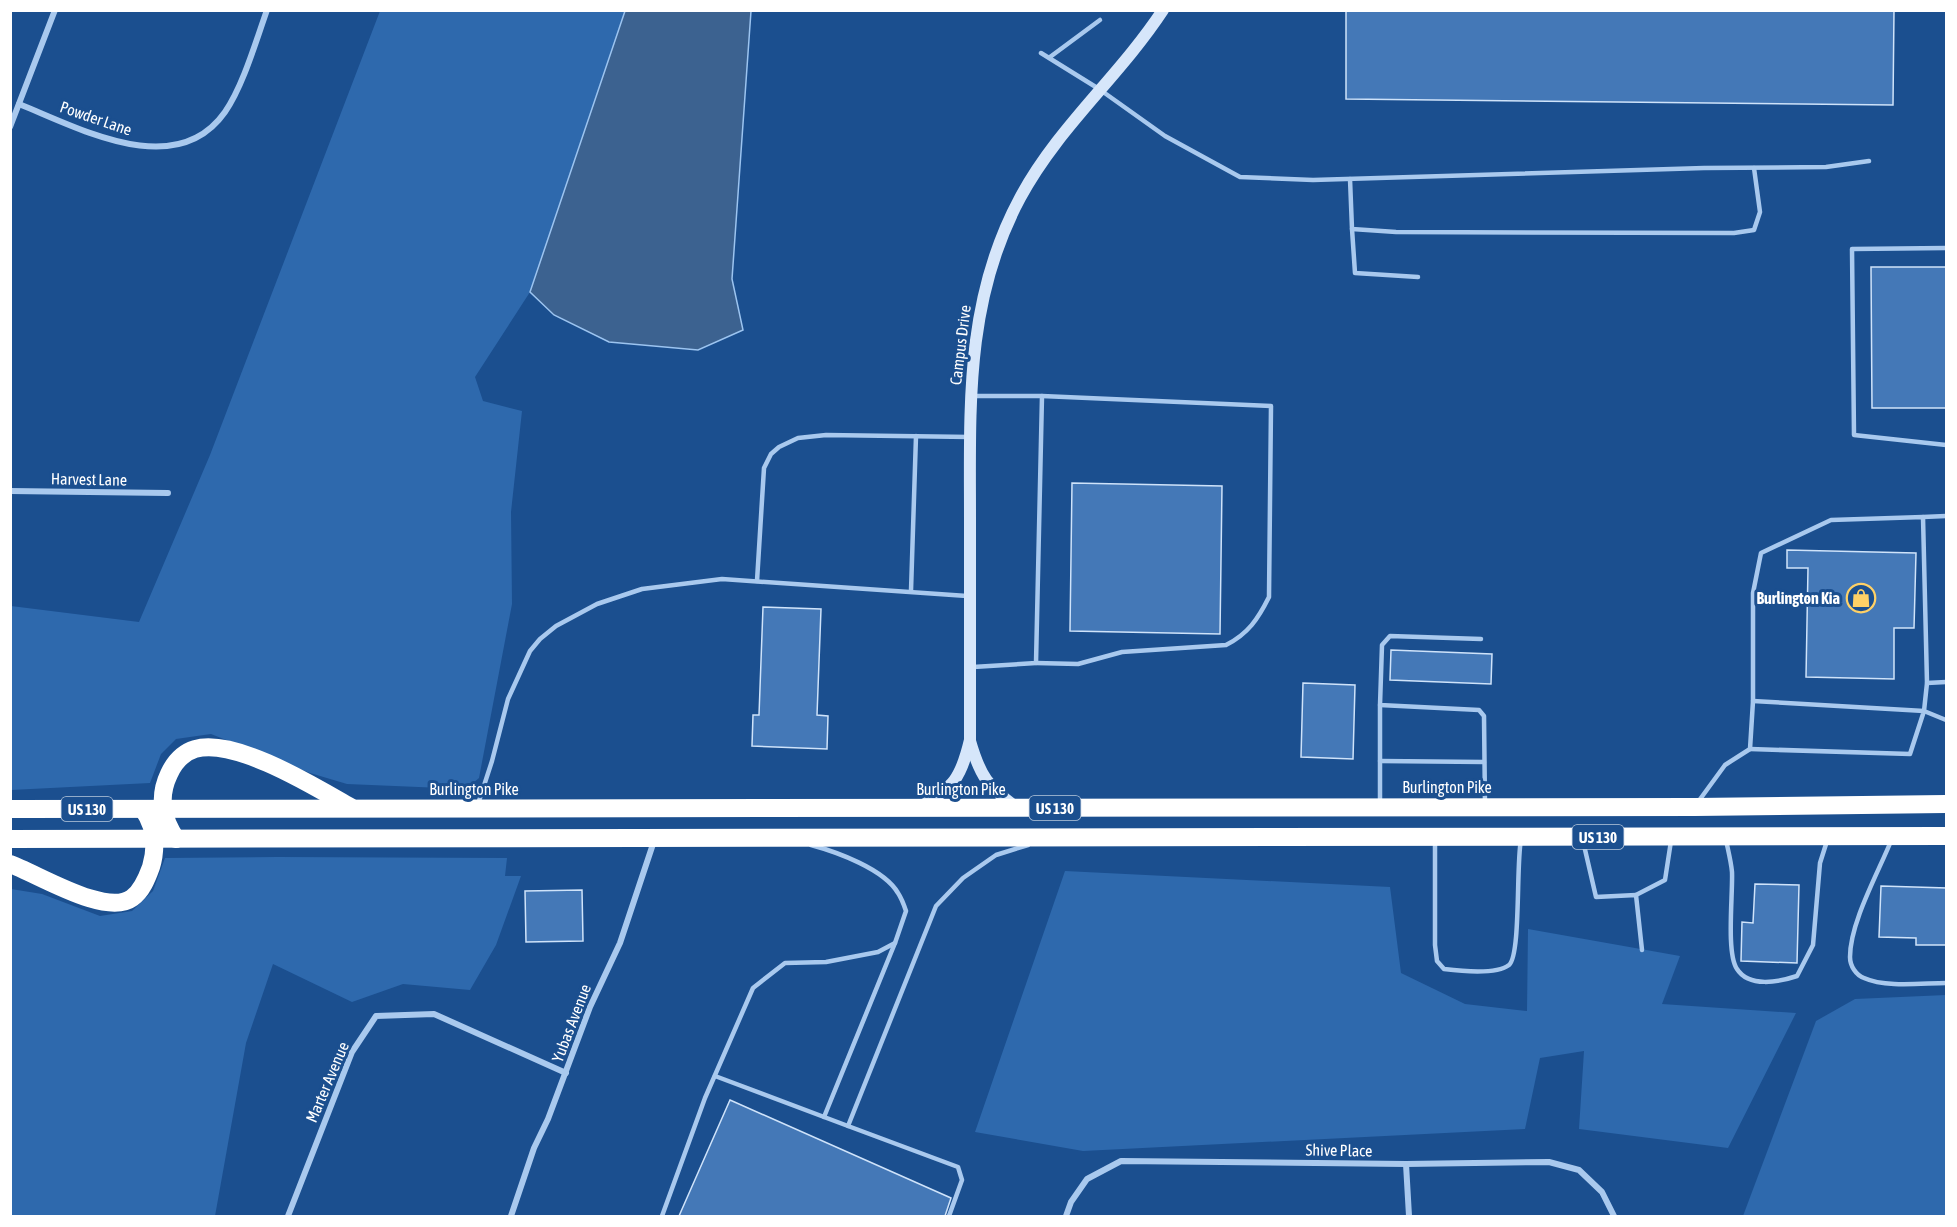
<svg xmlns="http://www.w3.org/2000/svg" width="1957" height="1227" font-family="'Asap Condensed',sans-serif">
	<style>
		.green { fill: #2e69ad }
		.water { fill: #3c6290; stroke: #9cc4f0; stroke-width: 1.5 }
		.building { fill: #4478b7; stroke: #cfe3fa; stroke-width: 1.5 }
		.lines { fill: none; stroke-linecap: round; stroke-linejoin: round }
		.lane { stroke: #a9c9ee; stroke-width: 4.5 }
		.street { stroke: #a9c9ee; stroke-width: 6 }
		.secondary { stroke: #d6e6fa; stroke-width: 12 }
		.highway { stroke: #fff; stroke-width: 18 }
		.labels { text-anchor: middle; dominant-baseline: central; stroke-width: 6; stroke-linejoin: round; paint-order: stroke }
		.shield { fill: #1b4f8f; stroke: #bbcadd; stroke-width: 1.5 }
		.shield-label { font-size: 15px; font-weight: bold; fill: #fff }
		.street-label { font-size: 16px; fill: #fff; stroke: #1b4f8f }
		.poi-label { font-size: 16px; font-weight: bold; fill: #fff; stroke: #1b4f8f; text-anchor: end }
	</style>
	<rect width="100%" height="100%" fill="#1b4f8f"/>
	<g class="green">
		<path d="M 380,11 L 625,11 L 530,292 L 475,377 L 483,401 L 522,411 L 511,512 L 512,604 L 479,778 L 466,789 L 347,784 L 310,773 L 211,734 L 176,739 L 161,754 L 150,783 L 11,790 L 11,606 L 139,622 L 210,455 Z"/>
		<path d="M 277,857 L 507,858 L 505,876 L 521,876 L 496,945 L 470,990 L 403,984 L 352,1002 L 273,964 L 246,1043 L 215,1216 L 11,1216 L 11,889 L 42,894 L 100,916 L 132,911 L 153,891 L 165,858 Z"/>
		<path d="M 1065,871 L 1390,887 L 1401,973 L 1465,1004 L 1527,1011 L 1528,929 L 1680,956 L 1662,1004 L 1796,1013 L 1728,1148 L 1579,1129 L 1584,1051 L 1540,1058 L 1525,1129 L 1083,1151 L 975,1132 Z"/>
		<path d="M 1946,995 L 1946,1216 L 1743,1216 L 1816,1021 L 1855,999 Z"/>
	</g>
	<path class="water" d="M 625,11 L 751,11 L 732,279 L 743,330 L 698,350 L 609,342 L 554,315 L 530,292 Z"/>
	<g class="building">
		<path d="M 1346,10 L 1894,10 L 1893,105 L 1346,99 Z"/>
		<path d="M 1871,267 L 1947,267 L 1947,408 L 1872,408 Z"/>
		<path d="M 1072,483 L 1222,486 L 1220,634 L 1070,631 Z"/>
		<path d="M 1787,550 L 1916,553 L 1914,628 L 1894,628 L 1894,679 L 1806,677 L 1808,568 L 1787,568 Z"/>
		<path d="M 763,607 L 821,609 L 817,715 L 828,716 L 827,749 L 752,746 L 753,715 L 759,715 Z"/>
		<path d="M 1391,650 L 1492,654 L 1491,684 L 1390,680 Z"/>
		<path d="M 1303,683 L 1355,685 L 1353,759 L 1301,757 Z"/>
		<path d="M 1755,884 L 1799,885 L 1797,963 L 1741,961 L 1742,922 L 1753,923 Z"/>
		<path d="M 1881,886 L 1947,888 L 1947,945 L 1916,945 L 1916,938 L 1879,937 Z"/>
		<path d="M 582,890 L 583,941 L 526,942 L 525,891 Z"/>
		<path d="M 730,1100 L 951,1198 L 945,1216 L 679,1216 Z"/>
	</g>
	<g class="lines">
		<g class="lane">
			<path d="M 1041,53 L 1099,89 L 1165,136 L 1240,177 L 1313,180 L 1704,168 L 1826,167 L 1869,161"/>
			<path d="M 1050,57 L 1100,20"/>
			<path d="M 1350,179 L 1352,229 L 1396,232 L 1734,233 L 1754,230 L 1760,212 L 1754,168"/>
			<path d="M 1352,229 L 1355,273 L 1418,277"/>
			<path d="M 1946,248 L 1852,249 L 1854,435 L 1946,445"/>
			<path d="M 971,396 L 1042,396 L 1036,663 L 973,667"/>
			<path d="M 1923,517 L 1946,516"/>
			<path d="M 757,581 L 764,468 L 771,454 L 779,447 L 798,438 L 826,435 L 970,437"/>
			<path d="M 911,591 L 916,436"/>
			<path d="M 1481,639 L 1390,636 L 1382,645 L 1380,705 L 1479,710 L 1484,716 L 1485,804"/>
			<path d="M 1036,663 L 1078,664 L 1122,652 L 1226,645 C 1248,634 1258,619 1269,597 L 1271,406 L 1042,396"/>
			<path d="M 1927,683 L 1946,682"/>
			<path d="M 1750,749 L 1910,754 L 1924,711 L 1753,701"/>
			<path d="M 1380,761 L 1484,762"/>
			<path d="M 1698,802 L 1725,765 L 1750,749 L 1753,701 L 1753,593 L 1761,553 L 1831,520 L 1923,517 L 1927,683 L 1924,711 L 1946,720"/>
			<path d="M 478,804 L 492,761 L 508,699 L 530,651 L 540,639 L 556,626 L 597,604 L 642,589 L 722,579 L 967,596"/>
			<path d="M 1380,804 L 1380,705"/>
			<path d="M 1726,840 C 1728,850 1731,861 1732,872 C 1733,894 1726,953 1737,969 C 1749,988 1779,982 1797,976 L 1813,945 L 1820,863 L 1827,841"/>
			<path d="M 1435,841 L 1435,945 L 1437,961 L 1444,969 C 1460,971 1496,975 1509,965 C 1521,955 1516,863 1521,840"/>
			<path d="M 1583,841 L 1596,897 L 1636,895 L 1642,950"/>
			<path d="M 1891,841 C 1878,873 1850,923 1850,957 C 1850,966 1856,975 1864,978 C 1886,988 1923,983 1946,983"/>
			<path d="M 1636,895 L 1665,880 L 1671,841"/>
			<path d="M 715,1076 L 848,1126"/>
			<path d="M 824,1117 L 895,943"/>
			<path d="M 662,1216 L 705,1098 L 753,988 L 785,963 L 826,962 L 878,952 L 895,943 L 906,911 C 904,905 902,899 898,893 C 884,869 837,852 811,845"/>
			<path d="M 949,1216 L 962,1180 L 958,1167 L 848,1126 L 936,906 L 963,878 L 996,855 L 1028,845"/>
		</g>
		<g class="street">
			<path d="M 19,104 C 79,128 176,182 225,112 C 243,86 256,41 267,10"/>
			<path d="M 10,127 L 55,10"/>
			<path d="M 10,491 L 168,493"/>
			<path d="M 1406,1164 L 1409,1216"/>
			<path d="M 288,1216 L 352,1052 L 376,1016 L 434,1014 L 566,1073"/>
			<path d="M 511,1216 L 534,1148 L 548,1119 L 590,1007 L 620,943 L 654,841"/>
			<path d="M 1066,1216 L 1071,1202 L 1087,1179 L 1121,1161 L 1406,1164 L 1549,1162 L 1579,1170 L 1602,1192 L 1614,1216"/>
		</g>
		<g class="secondary">
			<path d="M 970,741 C 980,776 988,787 1017,808"/>
			<path d="M 920,807 C 954,787 961,778 970,740 C 970,666 970,592 970,517 C 970,406 965,300 1020,198 C 1058,127 1119,77 1163,10"/>
		</g>
		<g class="highway">
			<path d="M 10,809 L 1695,807 L 1946,804"/>
			<path d="M 10,839 L 1946,836"/>
			<path d="M 176,839 C 162,818 158,797 169,774 C 174,763 182,753 195,749 C 235,737 317,788 352,808"/>
			<path d="M 10,864 C 38,874 106,917 132,898 C 142,891 147,878 151,867 C 157,847 155,826 143,809"/>
		</g>
	</g>
	<defs>
		<g id="shop-ring" transform="scale(1.5)"><circle r="9.5" fill="#1b4f8f" stroke="#ffd166" stroke-width="1.5"/><path d="M-5-2.5h2.3a2.7 3.5 0 0 1 5.4 0H5L5.5 6h-11ZM-1.5-2.5h3a1.5 2.3 0 0 0-3 0Z" fill="#ffd166"/></g>
	</defs>
	<g fill-rule="evenodd">
		<use href="#shop-ring" x="1861" y="598"/>
	</g>
	<g class="labels">
		<g class="shield">
			<rect x="1029.5" y="796" width="51" height="24" rx="4.5"/>
			<rect x="61.5" y="797" width="51" height="24" rx="4.5"/>
			<rect x="1572.5" y="825" width="51" height="24" rx="4.5"/>
		</g>
		<g class="shield-label">
			<text x="1055" y="808">US 130</text>
			<text x="87" y="809">US 130</text>
			<text x="1598" y="837">US 130</text>
		</g>
		<g class="street-label">
			<text transform="translate(96 118) rotate(19)">Powder Lane</text>
			<text transform="translate(960 345) rotate(-83)">Campus Drive</text>
			<text transform="translate(89 479) rotate(1)">Harvest Lane</text>
			<text x="1447" y="787">Burlington Pike</text>
			<text x="474" y="789">Burlington Pike</text>
			<text x="961" y="789">Burlington Pike</text>
			<text transform="translate(571 1023) rotate(-69)">Yubas Avenue</text>
			<text transform="translate(327 1082) rotate(-67)">Marter Avenue</text>
			<text transform="translate(1339 1150) rotate(1)">Shive Place</text>
		</g>
		<g class="poi-label">
			<text x="1840" y="598">Burlington Kia</text>
		</g>
	</g>
	<rect width="1957" height="1227" fill="none" stroke="#ffffff" stroke-width="24"/>
</svg>
